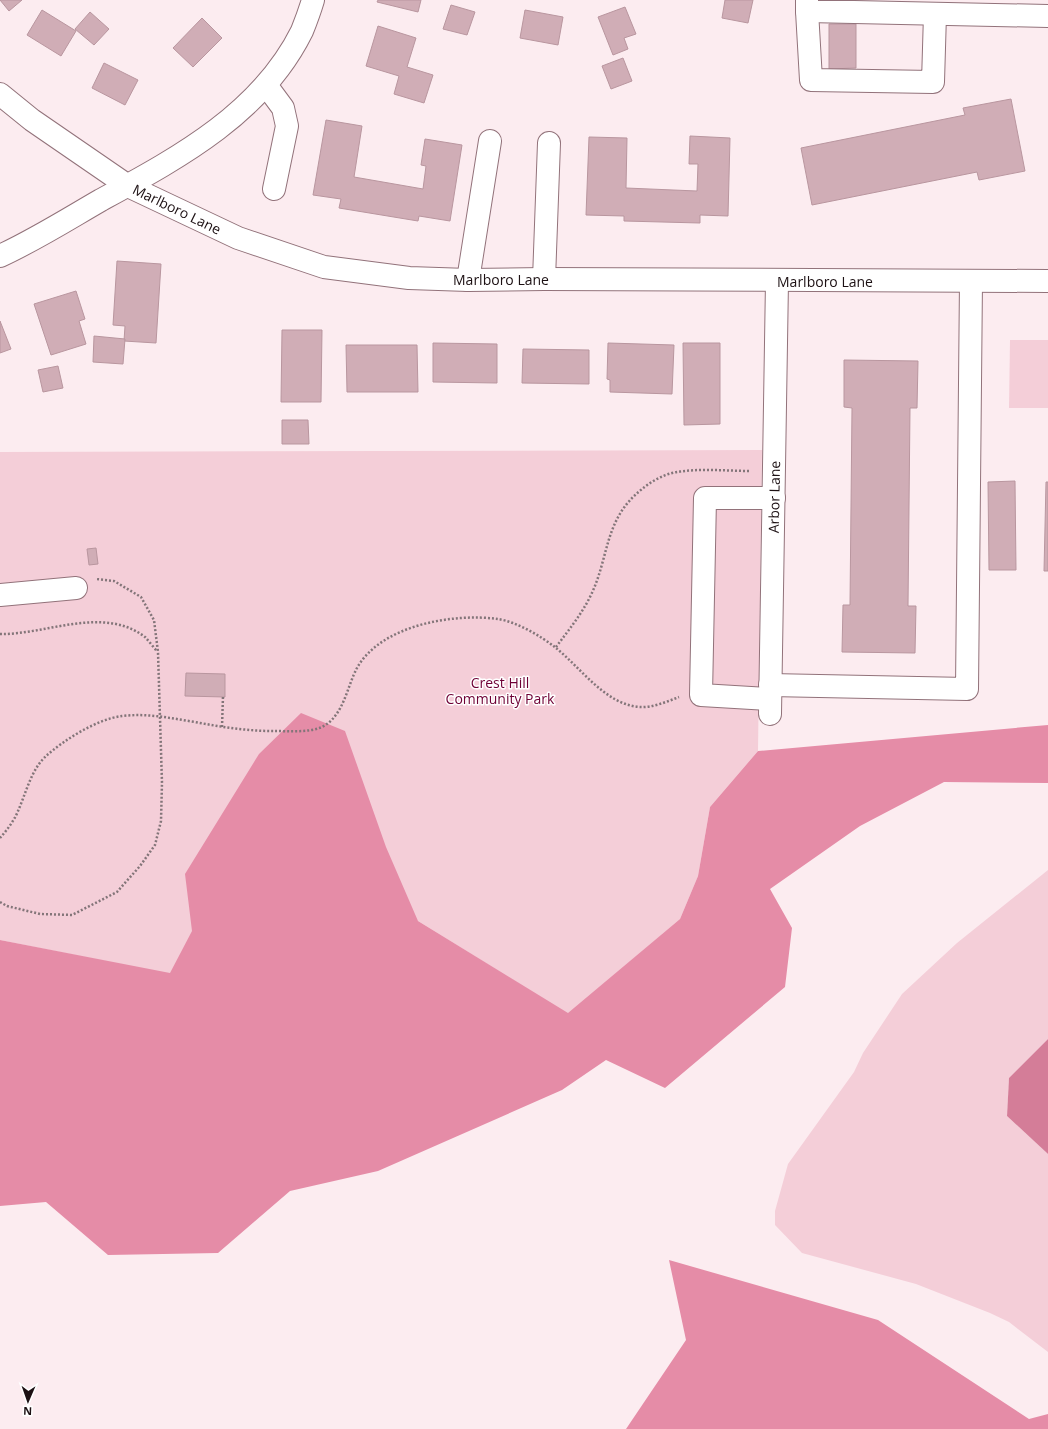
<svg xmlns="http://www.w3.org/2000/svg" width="1048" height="1429" font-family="'Open Sans',sans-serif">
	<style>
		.green { fill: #f4ced8 }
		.forest { fill: #e58ca7 }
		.water { fill: #d47d98 }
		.building { fill: #d0adb6; stroke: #b9969f }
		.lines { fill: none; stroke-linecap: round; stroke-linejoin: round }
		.minor-casing { stroke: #92727a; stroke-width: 24 }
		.path { stroke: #837579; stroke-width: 2.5; stroke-dasharray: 2 2; stroke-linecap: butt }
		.minor { stroke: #fff; stroke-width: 22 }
		.labels { text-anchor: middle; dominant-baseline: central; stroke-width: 3; stroke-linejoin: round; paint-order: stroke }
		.street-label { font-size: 14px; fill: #1c1013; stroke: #fff }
		.park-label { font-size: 14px; fill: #6e0035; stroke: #fff }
	</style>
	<rect width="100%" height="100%" fill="#fcecf0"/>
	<g class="green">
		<path d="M 1010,340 L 1048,340 L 1048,408 L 1009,408 Z"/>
		<path d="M 762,450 L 758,751 L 710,807 L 698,876 L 680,919 L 568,1014 L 394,906 L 170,974 L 0,940 L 0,452 Z"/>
		<path d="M 1048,870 L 1048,1039 L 1009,1078 L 1007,1116 L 1048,1154 L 1048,1352 L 1009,1322 L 990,1313 L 916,1284 L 802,1253 L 775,1225 L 775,1211 L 788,1164 L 854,1072 L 863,1053 L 902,994 L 957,943 Z"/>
	</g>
	<g class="forest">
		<path d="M 301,713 L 345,731 L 386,847 L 418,921 L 568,1013 L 680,919 L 698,876 L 710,807 L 758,751 L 1048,725 L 1048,783 L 944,782 L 860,826 L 770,889 L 792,928 L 785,987 L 665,1088 L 606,1060 L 562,1090 L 378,1171 L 290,1191 L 218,1253 L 108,1255 L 46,1202 L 0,1206 L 0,940 L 170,973 L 192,931 L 185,874 L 259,754 Z"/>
		<path d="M 669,1260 L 878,1320 L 1029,1419 L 1048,1414 L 1048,1429 L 626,1429 L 686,1340 Z"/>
	</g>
	<path class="water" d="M 1048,1039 L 1048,1154 L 1007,1116 L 1009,1078 Z"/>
	<g class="building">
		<path d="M 0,0 L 22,0 L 9,11 Z"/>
		<path d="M 378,0 L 421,0 L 418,12 L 377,2 Z"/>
		<path d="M 725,0 L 753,0 L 748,23 L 722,18 Z"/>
		<path d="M 451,5 L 475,12 L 467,35 L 443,29 Z"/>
		<path d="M 625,7 L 636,34 L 624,38 L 628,49 L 613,55 L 598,17 Z"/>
		<path d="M 42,10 L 76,31 L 61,56 L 27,35 Z"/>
		<path d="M 525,10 L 563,17 L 558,45 L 520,38 Z"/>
		<path d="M 90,12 L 109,29 L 94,45 L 75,29 Z"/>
		<path d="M 202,18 L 222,38 L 193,67 L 173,48 Z"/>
		<path d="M 829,24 L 856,24 L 856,68 L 829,69 Z"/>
		<path d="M 378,26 L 416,38 L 407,67 L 433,75 L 424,103 L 394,94 L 399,76 L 366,66 Z"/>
		<path d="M 623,58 L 632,81 L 611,89 L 602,66 Z"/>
		<path d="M 104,63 L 138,80 L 125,105 L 92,88 Z"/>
		<path d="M 1011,99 L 1025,171 L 979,180 L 977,172 L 812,205 L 801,148 L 965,115 L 963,108 Z"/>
		<path d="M 326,120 L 362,126 L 354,177 L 423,189 L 426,166 L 421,165 L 425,139 L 462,145 L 450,221 L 419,216 L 418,221 L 339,208 L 341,199 L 313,195 Z"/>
		<path d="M 690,136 L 730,138 L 728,216 L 700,215 L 700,223 L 624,221 L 624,216 L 586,215 L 589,137 L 627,138 L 626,188 L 697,191 L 698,164 L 689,164 Z"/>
		<path d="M 117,261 L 161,264 L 156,343 L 124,341 L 125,326 L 113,325 Z"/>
		<path d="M 76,291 L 85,319 L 79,321 L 86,344 L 51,355 L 34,304 Z"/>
		<path d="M 0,321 L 11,349 L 0,353 Z"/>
		<path d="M 282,330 L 322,330 L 321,402 L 281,402 Z"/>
		<path d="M 94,336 L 125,339 L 123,364 L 93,362 Z"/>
		<path d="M 433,343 L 497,344 L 497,383 L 433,382 Z"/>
		<path d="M 608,343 L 674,345 L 672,394 L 610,392 L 610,380 L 607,379 Z"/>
		<path d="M 683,343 L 720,343 L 720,424 L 684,425 Z"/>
		<path d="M 346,345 L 417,345 L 418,392 L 347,392 Z"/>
		<path d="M 523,349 L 589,350 L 589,384 L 522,383 Z"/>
		<path d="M 844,360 L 918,361 L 917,408 L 910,408 L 908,606 L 916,606 L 915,653 L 842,652 L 843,605 L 850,605 L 852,408 L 844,407 Z"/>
		<path d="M 58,366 L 63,388 L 43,392 L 38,370 Z"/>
		<path d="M 282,420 L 308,420 L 309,444 L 282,444 Z"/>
		<path d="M 1015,481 L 1016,570 L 989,570 L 988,482 Z"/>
		<path d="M 1046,482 L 1048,482 L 1048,571 L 1044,571 Z"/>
		<path d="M 96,548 L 98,564 L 89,565 L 87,549 Z"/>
		<path d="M 186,673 L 225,674 L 225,697 L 185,696 Z"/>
	</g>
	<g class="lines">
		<g class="minor-casing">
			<g id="minor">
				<path d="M 807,0 L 807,11 L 1048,16"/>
				<path d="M 807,11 L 811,80 L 933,82 L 935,14"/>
				<path d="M 266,85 L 283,108 L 287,126 L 274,189"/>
				<path d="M 0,94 L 32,120 L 128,186 L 238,238 L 324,267 L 409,278 L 468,280 L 544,279 L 1048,281"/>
				<path d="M 0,256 C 35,240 68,219 101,200 C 178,158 261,114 302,31 C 306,21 310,10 313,0"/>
				<path d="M 544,279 L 549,143"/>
				<path d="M 468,280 L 490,141"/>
				<path d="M 0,595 L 76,588"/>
				<path d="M 770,685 L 967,689 L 971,281"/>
				<path d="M 770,699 L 701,695 L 705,498 L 774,498"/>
				<path d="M 770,714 L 777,281"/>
			</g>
		</g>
		<g class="path">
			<path d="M 0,634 C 46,635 103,605 145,637 C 149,641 153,647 157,651"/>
			<path d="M 556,647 C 568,631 581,615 590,597 C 610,557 603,520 642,489 C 652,481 664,474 677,472 C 701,468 726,471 751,471"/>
			<path d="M 222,727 L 223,696"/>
			<path d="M 0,838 C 7,830 14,821 18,811 C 26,793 31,770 46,756 C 64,740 97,719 122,716 C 147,713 170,718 195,722 C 221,727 247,731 273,731 C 288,731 308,733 322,727 C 344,716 347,686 357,668 C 381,625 453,613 498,619 C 517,622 541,636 556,648 C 581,668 605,704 639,707 C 652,708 666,702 679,697"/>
			<path d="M 0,902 L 7,906 L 40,914 L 72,915 L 117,892 L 140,866 L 155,845 L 161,821 L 162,783 L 158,652 L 154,620 L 141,597 L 114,581 L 96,579"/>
		</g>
		<use href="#minor" class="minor"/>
	</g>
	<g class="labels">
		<g class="street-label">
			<text transform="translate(177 209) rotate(26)">Marlboro Lane</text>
			<text x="501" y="279">Marlboro Lane</text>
			<text x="825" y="281">Marlboro Lane</text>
			<text transform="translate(774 497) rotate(-89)">Arbor Lane</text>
		</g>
		<g class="park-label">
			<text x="500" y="682">Crest Hill<tspan x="500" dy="16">Community Park</tspan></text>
		</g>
	</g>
	<g transform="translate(28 1401) rotate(182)" stroke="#ffffff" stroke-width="3" paint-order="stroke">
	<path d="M0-3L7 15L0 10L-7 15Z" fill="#1c1013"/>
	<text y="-6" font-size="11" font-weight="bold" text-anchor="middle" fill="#1c1013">N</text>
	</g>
</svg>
